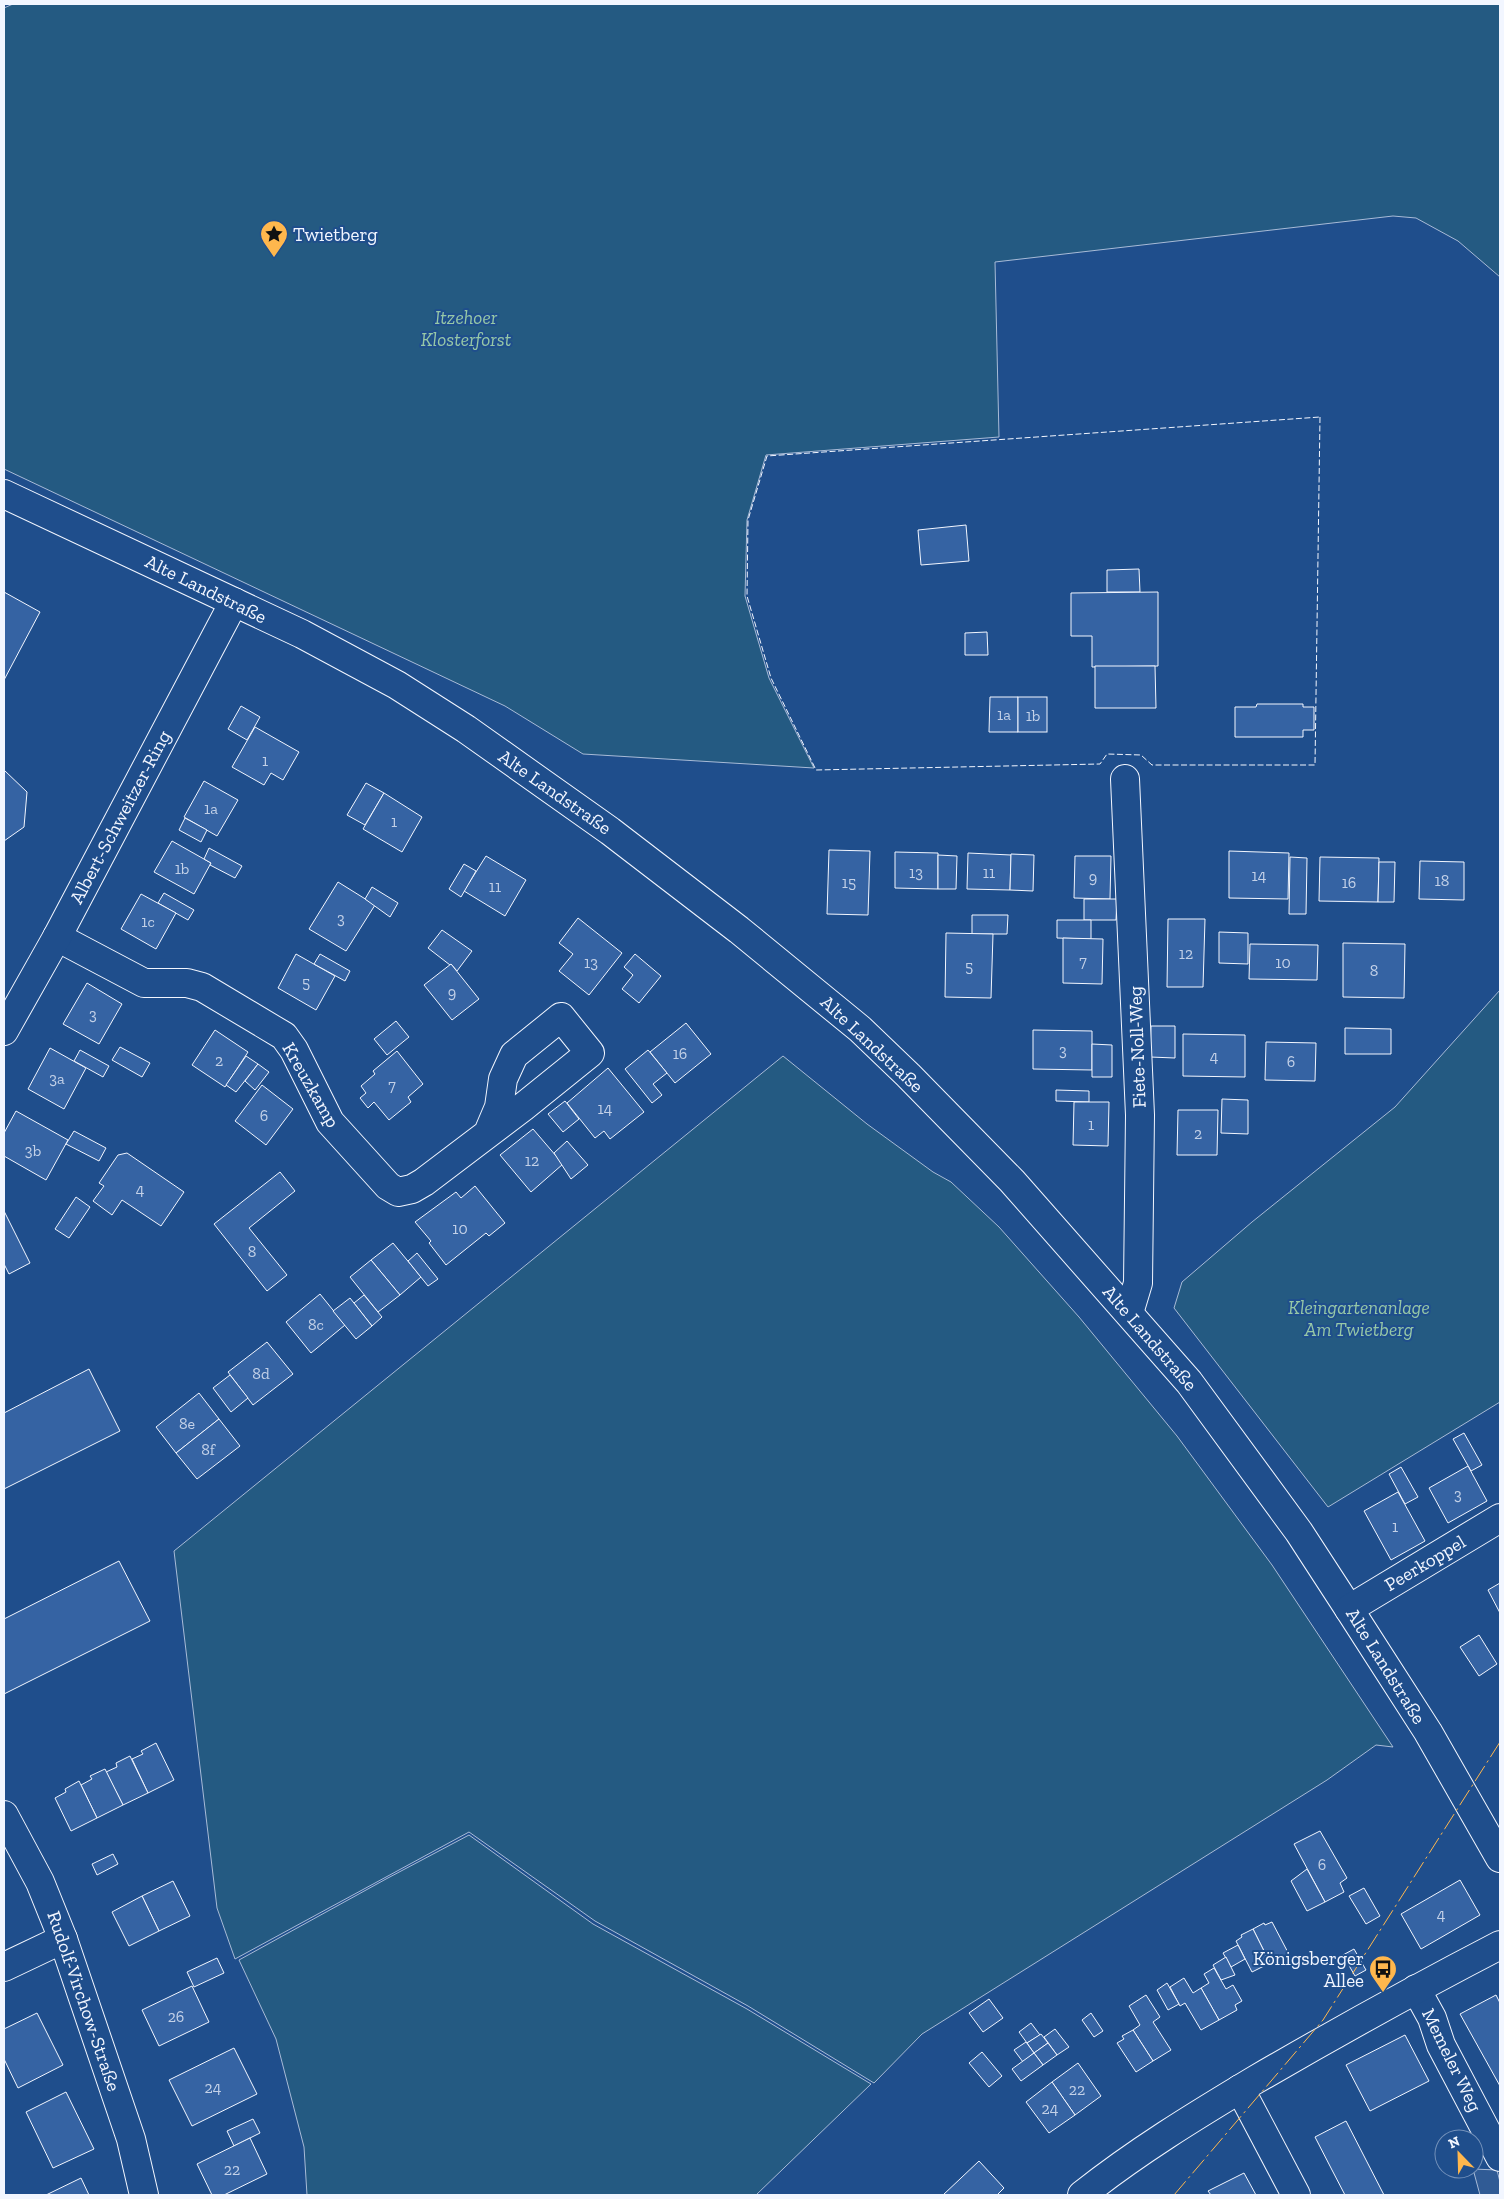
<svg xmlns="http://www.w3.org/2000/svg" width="1504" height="2199" font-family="'Zilla Slab',serif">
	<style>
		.green { fill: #245a82; stroke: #a8bbd7 }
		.parking { fill: #305b95; stroke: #a8bbd7 }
		.building { fill: #3563a3; stroke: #f2f6ff }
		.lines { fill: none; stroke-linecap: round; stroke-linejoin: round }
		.minor-casing { stroke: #f2f6ff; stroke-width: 30 }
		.minor { stroke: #1f4e8c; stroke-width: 28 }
		.fence { stroke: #f2f6ff; stroke-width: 1; stroke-dasharray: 6 2.5; stroke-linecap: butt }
		.power { stroke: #ffb74d; stroke-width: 1; stroke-dasharray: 18 4 2.5 4; stroke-linecap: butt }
		.labels { text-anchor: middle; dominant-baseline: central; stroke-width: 4; stroke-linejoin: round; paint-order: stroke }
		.number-label { font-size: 16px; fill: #c3d1e8 }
		.poi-label { font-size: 19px; fill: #f2f6ff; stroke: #1f4e8c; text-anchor: start }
		.park-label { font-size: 19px; font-style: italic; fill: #97c8a6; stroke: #1f4e8c }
		.street-label { font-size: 19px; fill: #f2f6ff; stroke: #1f4e8c }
	</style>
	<rect width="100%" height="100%" fill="#1f4e8c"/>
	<g class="green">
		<path d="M 13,4 L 1500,4 L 1500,277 L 1458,241 L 1416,218 L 1393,216 L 995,262 L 999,437 L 766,455 L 747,520 L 745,596 L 769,678 L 814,768 L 583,754 L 505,706 L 4,469 L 4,8 Z"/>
		<path d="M 1500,990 L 1500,1402 L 1328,1507 L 1174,1308 L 1182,1282 L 1252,1222 L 1395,1107 Z"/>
		<path d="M 783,1056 L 867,1124 L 933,1172 L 951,1182 L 999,1227 L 1079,1317 L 1177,1436 L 1272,1565 L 1393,1747 L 1376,1745 L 1327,1780 L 922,2034 L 874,2083 L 748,2006 L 595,1921 L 469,1832 L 235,1959 L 217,1908 L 174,1551 Z"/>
		<path d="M 469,1835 L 593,1924 L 747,2009 L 871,2084 L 756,2195 L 307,2195 L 304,2147 L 276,2039 L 239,1960 L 386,1879 Z"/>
	</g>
	<path class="parking" d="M 1473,2169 L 1497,2170 L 1500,2182 L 1500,2195 L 1480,2195 Z"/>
	<g class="building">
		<path d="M 966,525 L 969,561 L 921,565 L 918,530 Z"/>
		<path d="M 1139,569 L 1140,592 L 1107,592 L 1107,570 Z"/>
		<path d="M 4,592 L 40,612 L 4,680 Z"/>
		<path d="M 1158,592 L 1158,666 L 1092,667 L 1092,636 L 1071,636 L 1071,593 Z"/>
		<path d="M 987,632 L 988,655 L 965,655 L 965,633 Z"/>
		<path d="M 1095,666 L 1155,666 L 1156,708 L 1095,708 Z"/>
		<path d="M 990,697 L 1018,697 L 1018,732 L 989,732 Z"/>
		<rect x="1018" y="697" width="29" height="35"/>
		<path d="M 1257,704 L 1303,704 L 1303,707 L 1314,707 L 1314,730 L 1303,730 L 1303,737 L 1235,737 L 1235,707 L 1256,707 Z"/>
		<path d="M 241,706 L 260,717 L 247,740 L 228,729 Z"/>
		<path d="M 255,727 L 299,752 L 283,780 L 271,773 L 264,785 L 232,767 Z"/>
		<path d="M 4,770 L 27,792 L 24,827 L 4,841 Z"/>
		<path d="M 204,781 L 238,800 L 217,836 L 184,817 Z"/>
		<path d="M 366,783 L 384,793 L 365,825 L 347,815 Z"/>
		<path d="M 384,793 L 422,817 L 402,852 L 363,829 Z"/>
		<path d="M 185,818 L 207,830 L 201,842 L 179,830 Z"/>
		<path d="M 172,841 L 211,863 L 194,894 L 154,872 Z"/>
		<path d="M 209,848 L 242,866 L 235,878 L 210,865 L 211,863 L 204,859 Z"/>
		<path d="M 829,850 L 870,851 L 868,915 L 827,914 Z"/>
		<path d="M 1229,851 L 1289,853 L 1288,899 L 1229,898 Z"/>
		<path d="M 895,852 L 938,853 L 938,889 L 895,888 Z"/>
		<path d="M 968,853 L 1011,855 L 1010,890 L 967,889 Z"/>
		<path d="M 1011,854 L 1034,855 L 1033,891 L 1010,890 Z"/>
		<path d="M 938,855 L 957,856 L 956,889 L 938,889 Z"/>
		<path d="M 486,856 L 526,880 L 505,916 L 464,891 Z"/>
		<path d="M 1075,856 L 1111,856 L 1110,899 L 1074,898 Z"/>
		<path d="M 1290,857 L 1307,858 L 1306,914 L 1289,914 Z"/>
		<path d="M 1320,857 L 1379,858 L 1378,902 L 1319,901 Z"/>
		<path d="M 1420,861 L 1464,862 L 1464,900 L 1419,899 Z"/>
		<path d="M 1379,862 L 1395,862 L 1394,902 L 1378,902 Z"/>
		<path d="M 464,864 L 476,871 L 461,897 L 449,889 Z"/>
		<path d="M 338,882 L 375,905 L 346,951 L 309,929 Z"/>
		<path d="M 372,887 L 398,903 L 390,917 L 365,899 Z"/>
		<path d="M 164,893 L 194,910 L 188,920 L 158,903 Z"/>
		<path d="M 141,894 L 176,913 L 156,949 L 121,929 Z"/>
		<path d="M 1084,899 L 1117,899 L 1116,920 L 1084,920 Z"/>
		<path d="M 972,915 L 1008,915 L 1007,934 L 972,934 Z"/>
		<path d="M 578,918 L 622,953 L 589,995 L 559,971 L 573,954 L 559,943 Z"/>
		<path d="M 1168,919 L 1205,919 L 1203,987 L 1167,987 Z"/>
		<path d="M 1057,920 L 1091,920 L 1091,939 L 1057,938 Z"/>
		<path d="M 442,930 L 472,951 L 457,971 L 451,964 L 450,965 L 428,948 Z"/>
		<path d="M 1219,932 L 1248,933 L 1248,964 L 1219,963 Z"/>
		<path d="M 946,933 L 993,934 L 991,998 L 945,997 Z"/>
		<path d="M 1063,938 L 1103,939 L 1102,984 L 1063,983 Z"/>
		<path d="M 1343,943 L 1405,944 L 1404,998 L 1343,997 Z"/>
		<path d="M 1250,944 L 1318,945 L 1317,980 L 1249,979 Z"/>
		<path d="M 296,954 L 335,976 L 316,1010 L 278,988 Z"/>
		<path d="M 320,954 L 350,971 L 345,981 L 314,964 Z"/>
		<path d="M 635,954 L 661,976 L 639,1003 L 622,989 L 633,975 L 624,967 Z"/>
		<path d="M 451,964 L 479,999 L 452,1020 L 424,985 Z"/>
		<path d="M 87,983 L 122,1004 L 99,1044 L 63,1024 Z"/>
		<path d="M 396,1021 L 409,1037 L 387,1055 L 374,1039 Z"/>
		<path d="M 686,1023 L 711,1054 L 675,1083 L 650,1052 Z"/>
		<path d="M 1151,1026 L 1175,1026 L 1175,1058 L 1150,1057 Z"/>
		<path d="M 1345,1028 L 1391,1029 L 1391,1054 L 1345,1054 Z"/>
		<path d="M 215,1030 L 248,1052 L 225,1087 L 192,1065 Z"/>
		<path d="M 1033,1030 L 1092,1031 L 1092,1070 L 1033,1069 Z"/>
		<path d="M 1183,1034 L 1245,1035 L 1245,1077 L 1183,1076 Z"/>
		<path d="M 1266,1042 L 1316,1043 L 1315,1081 L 1265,1080 Z"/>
		<path d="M 1092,1044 L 1112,1045 L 1112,1077 L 1092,1077 Z"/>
		<path d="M 120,1047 L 150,1063 L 142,1077 L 112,1060 Z"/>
		<path d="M 50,1048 L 86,1068 L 64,1109 L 28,1089 Z"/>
		<path d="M 80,1050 L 109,1066 L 103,1077 L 74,1061 Z"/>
		<path d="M 648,1050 L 667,1073 L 653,1084 L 662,1095 L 652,1103 L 625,1069 Z"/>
		<path d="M 397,1051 L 423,1084 L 408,1097 L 411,1102 L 389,1120 L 374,1102 L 368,1108 L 360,1098 L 366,1093 L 361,1086 L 375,1074 L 373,1071 Z"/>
		<path d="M 246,1056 L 258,1064 L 236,1092 L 226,1085 Z"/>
		<path d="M 258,1064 L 269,1072 L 255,1090 L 245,1081 Z"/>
		<path d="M 608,1068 L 644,1112 L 610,1139 L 604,1131 L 595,1138 L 567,1103 Z"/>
		<path d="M 262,1085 L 293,1109 L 266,1145 L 235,1121 Z"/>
		<path d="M 1056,1090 L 1089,1091 L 1089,1102 L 1056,1101 Z"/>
		<path d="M 1222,1099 L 1248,1100 L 1248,1134 L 1221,1133 Z"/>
		<path d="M 565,1101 L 579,1119 L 563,1132 L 548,1114 Z"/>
		<path d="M 1074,1102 L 1109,1102 L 1108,1146 L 1073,1145 Z"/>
		<path d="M 1178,1110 L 1218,1110 L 1217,1155 L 1177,1155 Z"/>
		<path d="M 16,1111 L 68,1140 L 46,1180 L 4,1156 L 4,1133 Z"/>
		<path d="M 533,1129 L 563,1164 L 531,1192 L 500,1155 Z"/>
		<path d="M 74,1131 L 106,1148 L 99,1161 L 66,1144 Z"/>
		<path d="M 567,1141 L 588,1165 L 571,1179 L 554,1153 Z"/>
		<path d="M 127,1153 L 184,1192 L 161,1226 L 122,1200 L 112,1215 L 93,1201 L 104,1186 L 99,1183 L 118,1155 Z"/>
		<path d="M 280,1172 L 295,1191 L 249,1228 L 287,1275 L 267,1291 L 214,1224 Z"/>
		<path d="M 475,1186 L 505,1223 L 489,1236 L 486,1233 L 446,1265 L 429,1243 L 431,1241 L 415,1222 L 456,1192 L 461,1198 Z"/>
		<path d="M 76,1197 L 90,1207 L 69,1238 L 55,1229 Z"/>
		<path d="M 4,1211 L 30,1263 L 9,1274 L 4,1264 Z"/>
		<path d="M 393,1243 L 421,1277 L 400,1295 L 371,1260 Z"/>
		<path d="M 417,1253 L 438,1279 L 428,1286 L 408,1261 Z"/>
		<path d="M 371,1260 L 400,1295 L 378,1312 L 350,1277 Z"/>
		<path d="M 320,1294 L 345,1325 L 311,1353 L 286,1322 Z"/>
		<path d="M 364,1295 L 382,1317 L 372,1326 L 354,1303 Z"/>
		<path d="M 350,1298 L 372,1326 L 356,1339 L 333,1311 Z"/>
		<path d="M 267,1342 L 293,1374 L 253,1405 L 228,1372 Z"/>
		<path d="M 89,1369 L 120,1431 L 4,1489 L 4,1413 Z"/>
		<path d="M 230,1375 L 248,1398 L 231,1412 L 213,1388 Z"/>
		<path d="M 199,1393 L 219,1419 L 176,1453 L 156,1427 Z"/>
		<path d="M 219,1419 L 240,1446 L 197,1479 L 176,1453 Z"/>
		<path d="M 1464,1433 L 1482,1465 L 1471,1471 L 1453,1439 Z"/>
		<path d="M 1468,1466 L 1487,1501 L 1448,1523 L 1429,1488 Z"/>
		<path d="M 1401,1467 L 1418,1497 L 1405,1504 L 1389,1474 Z"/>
		<path d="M 1398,1492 L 1425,1541 L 1391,1560 L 1364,1511 Z"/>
		<path d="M 119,1561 L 150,1621 L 4,1694 L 4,1619 Z"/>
		<path d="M 1500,1583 L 1500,1613 L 1488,1590 Z"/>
		<path d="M 1479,1635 L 1497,1664 L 1479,1676 L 1460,1647 Z"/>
		<path d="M 156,1743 L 174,1780 L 148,1793 L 132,1759 L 143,1754 L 141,1751 Z"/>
		<path d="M 130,1756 L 148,1793 L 123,1805 L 106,1772 L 117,1767 L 116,1763 Z"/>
		<path d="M 105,1769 L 123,1805 L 97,1818 L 81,1785 L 92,1779 L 90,1776 Z"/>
		<path d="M 79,1781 L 97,1818 L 71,1831 L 55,1798 L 66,1792 L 65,1789 Z"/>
		<path d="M 1320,1831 L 1347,1878 L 1340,1883 L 1344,1892 L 1325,1902 L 1294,1844 Z"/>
		<path d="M 113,1854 L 118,1864 L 97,1875 L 92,1864 Z"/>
		<path d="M 1307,1869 L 1325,1902 L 1307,1911 L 1291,1881 Z"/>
		<path d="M 1460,1880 L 1480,1915 L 1421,1949 L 1401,1914 Z"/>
		<path d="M 173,1881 L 190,1916 L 159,1931 L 142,1896 Z"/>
		<path d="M 1364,1888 L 1380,1916 L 1366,1924 L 1349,1896 Z"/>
		<path d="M 142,1896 L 159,1931 L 129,1946 L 112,1912 Z"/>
		<path d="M 1272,1922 L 1293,1962 L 1285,1966 L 1280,1957 L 1270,1963 L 1253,1929 L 1264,1923 L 1265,1925 Z"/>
		<path d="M 1253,1929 L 1270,1963 L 1252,1972 L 1236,1941 L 1242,1937 L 1241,1935 Z"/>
		<path d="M 1238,1945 L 1245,1959 L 1231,1967 L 1223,1953 Z"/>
		<path d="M 1354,1949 L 1366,1970 L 1355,1976 L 1343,1955 Z"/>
		<path d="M 1226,1957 L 1235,1975 L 1221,1980 L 1213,1965 Z"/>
		<path d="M 217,1958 L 224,1973 L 194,1987 L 187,1972 Z"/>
		<path d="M 1214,1968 L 1226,1989 L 1233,1985 L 1242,2001 L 1235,2005 L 1237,2010 L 1219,2020 L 1201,1988 L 1209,1983 L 1204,1974 Z"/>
		<path d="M 1184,1978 L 1193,1993 L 1201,1988 L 1219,2020 L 1201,2030 L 1185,2003 L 1180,2006 L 1170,1987 Z"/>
		<path d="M 1167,1983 L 1179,2004 L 1168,2010 L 1157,1990 Z"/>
		<path d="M 192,1986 L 209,2022 L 159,2046 L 142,2010 Z"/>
		<path d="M 1146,1995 L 1160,2017 L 1153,2022 L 1171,2050 L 1153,2061 L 1133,2030 L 1140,2025 L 1129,2006 Z"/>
		<path d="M 1496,1995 L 1500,2003 L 1500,2086 L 1460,2014 Z"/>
		<path d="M 989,1999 L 1003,2018 L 983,2032 L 969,2013 Z"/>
		<path d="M 37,2013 L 63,2065 L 18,2088 L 4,2059 L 4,2029 Z"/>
		<path d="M 1091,2013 L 1103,2031 L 1094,2037 L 1082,2020 Z"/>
		<path d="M 1031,2023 L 1040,2035 L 1027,2043 L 1019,2032 Z"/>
		<path d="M 1055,2029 L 1069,2047 L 1057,2055 L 1044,2037 Z"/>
		<path d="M 1133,2030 L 1153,2061 L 1136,2072 L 1117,2043 L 1124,2039 L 1122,2036 Z"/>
		<path d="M 1041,2034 L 1048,2043 L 1034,2053 L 1027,2043 Z"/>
		<path d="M 1405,2035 L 1429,2081 L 1370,2111 L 1346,2065 Z"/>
		<path d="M 1026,2042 L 1034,2053 L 1023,2062 L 1014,2050 Z"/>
		<path d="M 1048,2043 L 1057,2055 L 1043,2065 L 1034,2053 Z"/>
		<path d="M 234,2048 L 257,2094 L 192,2126 L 169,2080 Z"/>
		<path d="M 982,2052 L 1002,2076 L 989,2087 L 969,2063 Z"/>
		<path d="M 1034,2053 L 1043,2065 L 1021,2081 L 1012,2069 Z"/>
		<path d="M 1078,2063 L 1101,2096 L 1075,2115 L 1052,2082 Z"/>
		<path d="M 1052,2082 L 1075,2115 L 1049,2133 L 1026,2102 Z"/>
		<path d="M 66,2092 L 94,2149 L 53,2168 L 26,2112 Z"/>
		<path d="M 253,2119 L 260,2133 L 234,2146 L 227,2131 Z"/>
		<path d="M 1346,2121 L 1384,2195 L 1345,2195 L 1332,2170 L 1315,2137 Z"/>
		<path d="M 250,2138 L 267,2174 L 224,2195 L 212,2195 L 197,2164 Z"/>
		<path d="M 979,2161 L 1004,2188 L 997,2195 L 943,2195 Z"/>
		<path d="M 1244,2173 L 1256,2195 L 1211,2195 L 1208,2191 Z"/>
		<path d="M 81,2178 L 89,2195 L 46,2195 Z"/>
	</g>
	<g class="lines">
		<g class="minor-casing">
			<g id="minor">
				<path d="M 4,494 L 302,634 L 397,685 L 466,729 L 610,831 L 739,930 L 860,1029 L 908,1075 L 1012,1181 L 1189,1382 L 1299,1532 L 1349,1609 L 1428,1732 L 1500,1858"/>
				<path d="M 1125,779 L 1140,1115 L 1138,1283 L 1129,1313"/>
				<path d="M 57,937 L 144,983 L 187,983 L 202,987 L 284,1036 L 294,1050 L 330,1122 L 388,1186 L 398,1192 L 412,1189 L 424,1182 L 523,1107 L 590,1053 L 561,1017 L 514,1055 L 503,1079 L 499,1107 L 488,1133"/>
				<path d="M 4,1031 L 57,937 L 234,602"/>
				<path d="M 1349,1609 L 1500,1518"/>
				<path d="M 4,1815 L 40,1882 L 63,1939 L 131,2139 L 144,2195"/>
				<path d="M 4,1967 L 63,1939"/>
				<path d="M 1416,1989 L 1432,2018 L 1441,2045 L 1500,2157"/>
				<path d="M 1240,2089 L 1296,2195"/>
				<path d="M 1082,2195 C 1136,2152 1195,2116 1255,2080 C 1336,2033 1417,1988 1500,1945"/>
			</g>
		</g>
		<use href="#minor" class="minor"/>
		<path class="fence" d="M 1320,417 L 1315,765 L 1152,765 L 1141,755 L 1107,754 L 1100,764 L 816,770 L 771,678 L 747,596 L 748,520 L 767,456 Z"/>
		<path class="power" d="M 1174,2195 L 1323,2020 L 1500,1742"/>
	</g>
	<defs>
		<g id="sight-pin" transform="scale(1.4375)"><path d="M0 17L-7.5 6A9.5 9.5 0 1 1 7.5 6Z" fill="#ffb74d" stroke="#1f4e8c"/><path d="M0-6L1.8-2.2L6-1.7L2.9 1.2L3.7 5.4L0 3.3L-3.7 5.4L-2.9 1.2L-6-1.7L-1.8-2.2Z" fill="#111"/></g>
		<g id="bus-pin" transform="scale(1.4375)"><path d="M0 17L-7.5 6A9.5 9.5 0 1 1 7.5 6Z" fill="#ffb74d" stroke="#1f4e8c"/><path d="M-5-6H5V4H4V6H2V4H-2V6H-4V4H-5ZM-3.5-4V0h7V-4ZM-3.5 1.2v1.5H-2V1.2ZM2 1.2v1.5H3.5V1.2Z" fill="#111"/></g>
	</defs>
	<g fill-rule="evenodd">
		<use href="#sight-pin" x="274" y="234"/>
		<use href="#bus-pin" x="1383" y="1969"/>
	</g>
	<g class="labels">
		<g class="number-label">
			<text x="1004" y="714">1a</text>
			<text x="1033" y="715">1b</text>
			<text x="265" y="760">1</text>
			<text x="211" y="808">1a</text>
			<text x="394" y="821">1</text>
			<text x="182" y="868">1b</text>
			<text x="916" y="872">13</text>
			<text x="989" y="872">11</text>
			<text x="1259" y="875">14</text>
			<text x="1093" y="877">9</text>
			<text x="1442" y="880">18</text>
			<text x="849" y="882">15</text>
			<text x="1349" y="882">16</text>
			<text x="495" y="886">11</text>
			<text x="341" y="918">3</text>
			<text x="148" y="921">1c</text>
			<text x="1186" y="953">12</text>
			<text x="1083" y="961">7</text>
			<text x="591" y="962">13</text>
			<text x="1283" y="962">10</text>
			<text x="969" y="966">5</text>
			<text x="1374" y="970">8</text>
			<text x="306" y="982">5</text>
			<text x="452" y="992">9</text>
			<text x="93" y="1014">3</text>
			<text x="1063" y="1050">3</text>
			<text x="680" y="1053">16</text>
			<text x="1214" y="1056">4</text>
			<text x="219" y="1060">2</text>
			<text x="1291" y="1061">6</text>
			<text x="57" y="1078">3a</text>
			<text x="392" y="1085">7</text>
			<text x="605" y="1108">14</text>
			<text x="264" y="1115">6</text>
			<text x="1091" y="1124">1</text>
			<text x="1198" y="1133">2</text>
			<text x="33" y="1150">3b</text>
			<text x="532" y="1160">12</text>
			<text x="140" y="1189">4</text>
			<text x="460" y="1228">10</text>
			<text x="252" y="1251">8</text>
			<text x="316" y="1324">8c</text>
			<text x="261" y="1373">8d</text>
			<text x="187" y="1423">8e</text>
			<text x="208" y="1449">8f</text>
			<text x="1458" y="1494">3</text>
			<text x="1395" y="1526">1</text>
			<text x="1322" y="1864">6</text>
			<text x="1441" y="1914">4</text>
			<text x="176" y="2016">26</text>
			<text x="213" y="2087">24</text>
			<text x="1077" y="2089">22</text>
			<text x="1050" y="2108">24</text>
			<text x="232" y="2169">22</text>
		</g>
		<g class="poi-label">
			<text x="293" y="234">Twietberg</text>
			<text x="1364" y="1958" text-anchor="end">Königsberger<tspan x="1364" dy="22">Allee</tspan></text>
		</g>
		<g class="park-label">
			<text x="466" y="317">Itzehoer<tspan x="466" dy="22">Klosterforst</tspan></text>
			<text x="1359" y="1307">Kleingartenanlage<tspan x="1359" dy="22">Am Twietberg</tspan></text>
		</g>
		<g class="street-label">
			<text transform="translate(206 589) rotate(26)">Alte Landstraße</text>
			<text transform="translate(555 792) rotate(35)">Alte Landstraße</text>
			<text transform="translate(120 817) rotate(-62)">Albert-Schweitzer-Ring</text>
			<text transform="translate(872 1044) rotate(43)">Alte Landstraße</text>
			<text transform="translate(1137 1047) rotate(-92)">Fiete-Noll-Weg</text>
			<text transform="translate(311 1085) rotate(60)">Kreuzkamp</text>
			<text transform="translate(1150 1338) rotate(49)">Alte Landstraße</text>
			<text transform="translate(1425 1563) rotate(-31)">Peerkoppel</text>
			<text transform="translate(1386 1666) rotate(58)">Alte Landstraße</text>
			<text transform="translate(84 2001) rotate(71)">Rudolf-Virchow-Straße</text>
			<text transform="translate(1452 2060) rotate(64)">Memeler Weg</text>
		</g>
	</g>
	<rect width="1504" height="2199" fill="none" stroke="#f2f6ff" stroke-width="10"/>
	<g transform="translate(1459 2154) rotate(337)"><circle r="24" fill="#1f4e8c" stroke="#7391ba"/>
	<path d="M0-4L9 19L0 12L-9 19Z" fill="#ffb74d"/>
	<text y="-8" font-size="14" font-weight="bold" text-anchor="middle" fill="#f2f6ff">N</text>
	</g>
</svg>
